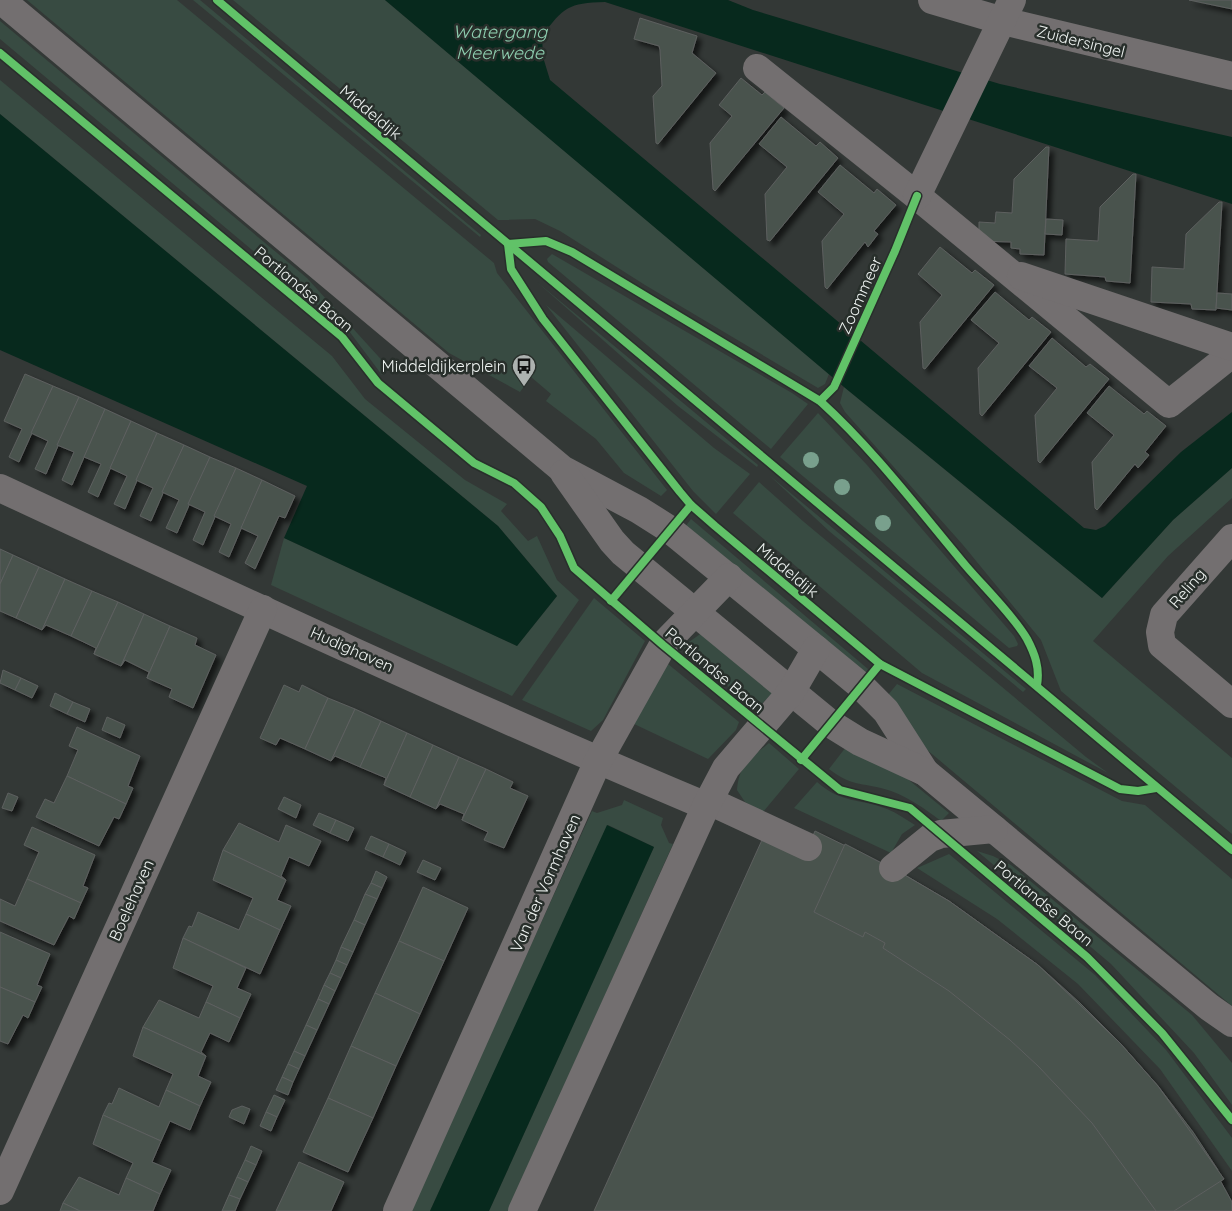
<svg xmlns="http://www.w3.org/2000/svg" width="1232" height="1211" font-family="Quicksand,sans-serif">
	<style>
		.green { fill: #384b42 }
		.water { fill: #07291d }
		.building { fill: #4a524e; stroke: #5d605f; filter: url(#shadow) }
		.lines { fill: none; stroke-linecap: round; stroke-linejoin: round }
		.minor { stroke: #736f70; stroke-width: 28 }
		.cycleway-casing { stroke: #282f2b; stroke-width: 11 }
		.cycleway { stroke: #61c268; stroke-width: 8 }
		.tree { fill: #79a08d }
		.labels { text-anchor: middle; dominant-baseline: central; stroke-width: 5; stroke-linejoin: round; paint-order: stroke }
		.street-label { font-size: 16px; fill: #eff4f2; stroke: #282f2b }
		.poi-label { font-size: 16px; fill: #eff4f2; stroke: #282f2b; text-anchor: end }
		.water-label { font-size: 18px; font-style: italic; fill: #8ecfb0; stroke: #282f2b }
	</style>
	<defs>
		<filter id="shadow"><feDropShadow dx="4.5" dy="4.5" stdDeviation="2.5" flood-color="#0009"/></filter>
	</defs>
	<rect width="100%" height="100%" fill="#333836"/>
	<g class="green">
		<path d="M 27,0 L 177,0 L 494,263 L 497,273 L 667,490 L 661,496 L 624,473 L 596,439 L 546,401 L 551,394 L 531,377 L 520,392 L 449,353 Z"/>
		<path d="M 193,0 L 200,0 L 481,235 L 480,237 Z"/>
		<path d="M 233,0 L 385,0 L 829,374 L 825,384 L 818,388 L 645,285 L 560,231 L 535,219 L 498,220 Z"/>
		<path d="M 0,21 L 307,278 L 388,367 L 382,375 L 349,331 L 0,39 Z"/>
		<path d="M 0,80 L 332,356 L 365,399 L 465,480 L 507,504 L 501,511 L 528,541 L 537,536 L 557,580 L 579,600 L 512,696 L 271,585 L 284,538 L 517,646 L 557,596 L 498,526 L 0,114 Z"/>
		<path d="M 552,254 L 792,393 L 808,404 L 771,449 L 548,262 L 547,259 Z"/>
		<path d="M 537,282 L 758,465 L 757,467 L 678,406 Z"/>
		<path d="M 546,305 L 714,448 L 750,474 L 716,514 L 693,491 Z"/>
		<path d="M 844,387 L 1102,598 L 1173,520 L 1232,468 L 1232,498 L 1168,556 L 1093,641 L 1232,758 L 1232,834 L 1061,691 L 1041,640 L 963,545 L 845,412 L 840,403 Z"/>
		<path d="M 818,413 L 867,465 L 1014,636 L 1018,644 L 1017,646 L 1009,648 L 780,457 Z"/>
		<path d="M 769,475 L 1026,689 L 1023,692 L 829,531 Z"/>
		<path d="M 759,482 L 804,522 L 1086,757 L 1108,773 L 922,673 L 733,513 Z"/>
		<path d="M 691,519 L 868,669 L 864,675 L 685,527 Z"/>
		<path d="M 594,598 L 645,641 L 603,720 L 591,731 L 522,700 Z"/>
		<path d="M 703,632 L 774,691 L 756,710 L 682,647 Z"/>
		<path d="M 668,664 L 739,722 L 736,730 L 708,759 L 632,723 L 663,666 Z"/>
		<path d="M 897,684 L 1122,801 L 1145,805 L 1232,879 L 1232,1006 L 926,749 L 888,695 Z"/>
		<path d="M 769,743 L 799,769 L 763,812 L 745,802 L 737,790 C 739,764 751,758 769,743 Z"/>
		<path d="M 846,747 L 904,776 L 949,813 L 941,821 C 925,809 910,798 891,791 C 865,782 853,788 829,769 Z"/>
		<path d="M 817,782 C 842,804 859,798 887,809 C 897,813 905,819 915,825 L 902,834 L 891,853 L 794,808 Z"/>
		<path d="M 624,800 L 663,818 L 661,825 L 669,843 L 673,844 L 508,1211 L 489,1211 L 654,847 L 608,825 L 430,1211 L 410,1211 L 592,811 L 597,813 L 622,805 Z"/>
		<path d="M 977,851 L 993,856 L 1011,865 L 1192,1015 L 1232,1063 L 1232,1105 L 1194,1053 L 1111,964 Z"/>
		<path d="M 949,854 L 1095,975 L 1166,1050 L 1232,1138 L 1232,1171 L 1160,1069 L 1078,984 L 997,919 L 917,868 Z"/>
	</g>
	<g class="water">
		<path d="M 385,0 L 728,0 L 753,10 L 1000,84 L 1232,137 L 1232,204 L 605,2 C 568,3 564,7 542,36 L 543,57 L 550,80 L 1084,528 L 1096,530 L 1105,526 L 1181,452 L 1232,412 L 1232,468 L 1173,520 L 1102,598 L 844,387 Z"/>
		<path d="M 0,114 L 498,526 L 557,596 L 517,646 L 284,538 L 307,486 L 0,350 Z"/>
		<path d="M 607,825 L 654,847 L 489,1211 L 430,1211 Z"/>
	</g>
	<g class="building">
		<path d="M 1189,0 L 1232,0 L 1232,9 Z"/>
		<path d="M 640,18 L 697,36 L 692,53 L 716,73 L 658,144 L 656,143 L 653,96 L 662,86 L 660,50 L 659,46 L 634,39 Z"/>
		<path d="M 741,78 L 762,95 L 765,92 L 784,108 L 715,191 L 713,189 L 710,143 L 732,116 L 719,105 Z"/>
		<path d="M 781,117 L 816,146 L 820,142 L 838,158 L 770,241 L 767,240 L 765,194 L 787,167 L 759,144 Z"/>
		<path d="M 1046,147 L 1049,147 L 1044,255 L 1020,254 L 1020,249 L 1011,248 L 1011,242 L 979,241 L 979,222 L 995,223 L 996,212 L 1012,213 L 1014,179 Z"/>
		<path d="M 840,165 L 874,193 L 877,189 L 896,205 L 874,231 L 878,234 L 868,247 L 865,242 L 827,289 L 825,287 L 822,241 L 844,214 L 818,192 Z"/>
		<path d="M 1133,174 L 1136,174 L 1130,283 L 1106,281 L 1105,277 L 1065,274 L 1066,239 L 1098,241 L 1100,207 Z"/>
		<path d="M 1219,202 L 1222,202 L 1216,310 L 1192,309 L 1191,304 L 1151,302 L 1152,267 L 1184,269 L 1186,234 Z"/>
		<path d="M 1046,219 L 1063,220 L 1062,235 L 1045,234 Z"/>
		<path d="M 940,247 L 972,273 L 975,270 L 994,285 L 925,369 L 923,368 L 920,322 L 942,295 L 918,274 Z"/>
		<path d="M 995,292 L 1029,320 L 1032,317 L 1051,332 L 982,416 L 980,414 L 978,368 L 999,343 L 971,320 Z"/>
		<path d="M 1217,293 L 1232,294 L 1232,310 L 1216,308 Z"/>
		<path d="M 1052,338 L 1086,367 L 1090,364 L 1109,379 L 1040,463 L 1038,461 L 1035,415 L 1057,388 L 1029,366 Z"/>
		<path d="M 25,374 L 53,386 L 19,462 L 9,457 L 22,429 L 4,421 Z"/>
		<path d="M 53,386 L 79,397 L 46,474 L 35,469 L 48,441 L 31,433 Z"/>
		<path d="M 1109,386 L 1144,414 L 1147,411 L 1166,426 L 1145,452 L 1149,455 L 1138,468 L 1135,464 L 1097,510 L 1095,508 L 1092,462 L 1114,435 L 1087,413 Z"/>
		<path d="M 79,397 L 105,409 L 72,485 L 62,480 L 74,452 L 57,445 Z"/>
		<path d="M 105,409 L 131,421 L 98,497 L 88,492 L 101,464 L 84,457 Z"/>
		<path d="M 131,421 L 157,433 L 125,509 L 114,504 L 127,476 L 110,468 Z"/>
		<path d="M 157,433 L 184,445 L 151,521 L 140,516 L 153,488 L 136,480 Z"/>
		<path d="M 184,445 L 210,457 L 177,533 L 166,528 L 179,500 L 162,492 Z"/>
		<path d="M 210,457 L 236,468 L 203,545 L 193,540 L 205,512 L 188,504 Z"/>
		<path d="M 236,468 L 262,480 L 229,557 L 219,552 L 231,524 L 214,516 Z"/>
		<path d="M 262,480 L 295,496 L 285,518 L 279,516 L 255,569 L 245,563 L 258,536 L 241,528 Z"/>
		<path d="M 0,549 L 13,555 L 0,584 Z"/>
		<path d="M 13,555 L 39,567 L 16,618 L 0,611 L 0,584 Z"/>
		<path d="M 39,567 L 65,579 L 42,630 L 16,618 Z"/>
		<path d="M 65,579 L 92,591 L 71,636 L 46,625 L 42,630 Z"/>
		<path d="M 92,591 L 118,602 L 94,654 L 96,648 L 71,636 Z"/>
		<path d="M 118,602 L 144,614 L 121,666 L 94,654 Z"/>
		<path d="M 144,614 L 170,626 L 147,678 L 149,672 L 125,660 L 121,666 Z"/>
		<path d="M 170,626 L 197,638 L 195,645 L 216,655 L 193,708 L 169,697 L 172,689 L 147,678 Z"/>
		<path d="M 3,670 L 21,678 L 15,690 L 0,683 Z"/>
		<path d="M 21,678 L 38,686 L 32,698 L 15,690 Z"/>
		<path d="M 284,685 L 299,692 L 302,685 L 328,698 L 305,749 L 280,738 L 276,745 L 260,738 Z"/>
		<path d="M 55,693 L 73,702 L 67,714 L 50,706 Z"/>
		<path d="M 328,698 L 355,709 L 331,761 L 305,749 Z"/>
		<path d="M 73,702 L 90,709 L 85,722 L 67,714 Z"/>
		<path d="M 355,709 L 381,721 L 360,767 L 335,756 L 331,761 Z"/>
		<path d="M 107,717 L 125,725 L 120,738 L 102,730 Z"/>
		<path d="M 381,721 L 407,733 L 384,785 L 386,778 L 360,767 Z"/>
		<path d="M 77,727 L 140,756 L 128,786 L 133,788 L 126,804 L 67,776 L 78,750 L 69,746 Z"/>
		<path d="M 407,733 L 433,745 L 410,797 L 384,785 Z"/>
		<path d="M 433,745 L 459,757 L 436,809 L 410,797 Z"/>
		<path d="M 459,757 L 486,769 L 462,820 L 464,814 L 440,804 L 436,809 Z"/>
		<path d="M 486,769 L 513,782 L 510,788 L 528,796 L 504,848 L 484,840 L 488,832 L 462,820 Z"/>
		<path d="M 67,776 L 126,804 L 119,819 L 114,817 L 99,846 L 36,817 L 45,799 L 54,803 Z"/>
		<path d="M 8,793 L 18,797 L 12,811 L 2,808 Z"/>
		<path d="M 284,797 L 301,805 L 296,818 L 278,809 Z"/>
		<path d="M 319,813 L 336,820 L 330,833 L 313,825 Z"/>
		<path d="M 336,820 L 354,828 L 348,841 L 330,833 Z"/>
		<path d="M 239,823 L 279,842 L 286,825 L 321,841 L 309,866 L 289,857 L 281,876 L 286,880 L 223,850 Z"/>
		<path d="M 32,827 L 95,855 L 83,886 L 88,888 L 81,903 L 27,879 L 39,852 L 24,845 Z"/>
		<path d="M 815,831 L 903,874 L 949,901 L 1038,965 L 1080,1003 L 1120,1043 L 1158,1086 L 1193,1132 L 1218,1170 L 1215,1171 L 1232,1202 L 1232,1211 L 594,1211 L 762,840 L 803,859 Z"/>
		<path d="M 371,836 L 389,844 L 383,857 L 365,849 Z"/>
		<path d="M 389,844 L 406,852 L 400,865 L 383,857 Z"/>
		<path d="M 845,844 L 903,874 L 949,901 L 1038,965 L 1120,1043 L 1158,1086 L 1224,1179 L 1174,1211 L 1156,1211 L 1092,1123 L 1038,1066 L 1010,1040 L 949,991 L 883,948 L 885,943 L 865,932 L 863,937 L 814,912 Z"/>
		<path d="M 223,850 L 286,880 L 277,900 L 291,906 L 280,930 L 246,914 L 253,898 L 213,880 Z"/>
		<path d="M 423,860 L 441,868 L 435,880 L 417,872 Z"/>
		<path d="M 376,871 L 387,877 L 382,888 L 371,883 Z"/>
		<path d="M 27,879 L 81,903 L 74,919 L 69,916 L 54,945 L 0,921 L 0,899 L 15,906 Z"/>
		<path d="M 371,883 L 382,888 L 377,899 L 365,894 Z"/>
		<path d="M 423,887 L 468,908 L 444,961 L 399,941 Z"/>
		<path d="M 365,894 L 377,899 L 365,925 L 354,920 Z"/>
		<path d="M 198,912 L 239,930 L 246,914 L 280,930 L 260,974 L 183,938 L 189,926 L 192,927 Z"/>
		<path d="M 354,920 L 365,925 L 353,952 L 341,947 Z"/>
		<path d="M 0,932 L 50,954 L 37,985 L 42,987 L 35,1002 L 0,987 Z"/>
		<path d="M 183,938 L 246,968 L 237,988 L 251,994 L 240,1018 L 206,1002 L 213,986 L 173,968 Z"/>
		<path d="M 399,941 L 444,961 L 420,1014 L 375,993 Z"/>
		<path d="M 341,947 L 353,952 L 347,965 L 336,960 Z"/>
		<path d="M 336,960 L 347,965 L 341,978 L 330,973 Z"/>
		<path d="M 330,973 L 341,978 L 335,991 L 324,985 Z"/>
		<path d="M 324,985 L 335,991 L 329,1004 L 318,999 Z"/>
		<path d="M 0,987 L 35,1002 L 28,1018 L 23,1015 L 8,1044 L 0,1041 Z"/>
		<path d="M 375,993 L 420,1014 L 396,1066 L 351,1046 Z"/>
		<path d="M 318,999 L 329,1004 L 317,1030 L 306,1025 Z"/>
		<path d="M 159,1000 L 199,1018 L 206,1002 L 240,1018 L 229,1042 L 210,1033 L 201,1052 L 206,1056 L 143,1027 Z"/>
		<path d="M 306,1025 L 317,1030 L 305,1056 L 294,1051 Z"/>
		<path d="M 143,1027 L 206,1056 L 198,1076 L 211,1082 L 200,1106 L 166,1090 L 173,1074 L 133,1056 Z"/>
		<path d="M 351,1046 L 396,1066 L 373,1118 L 328,1098 Z"/>
		<path d="M 294,1051 L 305,1056 L 299,1069 L 288,1064 Z"/>
		<path d="M 288,1064 L 299,1069 L 293,1082 L 282,1077 Z"/>
		<path d="M 282,1077 L 293,1082 L 288,1095 L 276,1090 Z"/>
		<path d="M 119,1088 L 159,1107 L 166,1090 L 200,1106 L 190,1130 L 170,1121 L 161,1141 L 103,1115 L 109,1103 L 112,1104 Z"/>
		<path d="M 274,1095 L 285,1100 L 277,1117 L 266,1112 Z"/>
		<path d="M 328,1098 L 373,1118 L 348,1172 L 303,1152 Z"/>
		<path d="M 242,1106 L 250,1109 L 244,1124 L 229,1117 L 232,1110 Z"/>
		<path d="M 266,1112 L 277,1117 L 271,1131 L 260,1126 Z"/>
		<path d="M 103,1115 L 161,1141 L 152,1162 L 171,1170 L 160,1194 L 126,1178 L 133,1163 L 93,1144 Z"/>
		<path d="M 251,1146 L 262,1151 L 256,1165 L 245,1160 Z"/>
		<path d="M 245,1160 L 256,1165 L 248,1182 L 237,1177 Z"/>
		<path d="M 299,1162 L 344,1182 L 331,1211 L 276,1211 Z"/>
		<path d="M 79,1177 L 119,1195 L 126,1178 L 160,1194 L 153,1211 L 80,1211 L 63,1203 Z"/>
		<path d="M 237,1177 L 248,1182 L 240,1199 L 229,1195 Z"/>
		<path d="M 229,1195 L 240,1199 L 235,1211 L 222,1211 Z"/>
		<path d="M 63,1203 L 80,1211 L 60,1211 Z"/>
	</g>
	<g class="lines">
		<g class="minor">
			<path d="M 1,0 L 562,469 L 639,510 L 669,529 L 816,649 L 861,686 L 886,711 L 925,772"/>
			<path d="M 932,0 L 1003,21 L 1232,76"/>
			<path d="M 757,68 L 917,196 L 1169,404 L 1232,354"/>
			<path d="M 917,196 L 1012,0"/>
			<path d="M 1021,276 L 1232,347"/>
			<path d="M 564,473 L 612,541 L 623,553 L 831,724 L 860,742 L 925,772 L 1209,1007 L 1232,1023"/>
			<path d="M 0,488 C 234,597 468,706 706,806"/>
			<path d="M 1232,538 L 1164,615 L 1160,632 L 1162,645 L 1232,704"/>
			<path d="M 709,801 L 808,847"/>
			<path d="M 893,868 L 930,838 L 941,834 L 994,829"/>
			<path d="M 0,1191 L 263,609"/>
			<path d="M 397,1211 L 598,761 L 663,645 L 729,577"/>
			<path d="M 522,1211 L 706,806 L 726,768 L 791,692 L 816,649"/>
		</g>
		<g class="cycleway-casing">
			<g id="cycleway">
				<path d="M 217,0 L 1232,850"/>
				<path d="M 0,53 L 342,337 L 378,383 L 474,463 L 514,483 L 541,507 L 560,536 L 574,568 L 663,645 L 840,790 L 910,808 L 1087,957 L 1162,1033 L 1232,1120"/>
				<path d="M 508,244 L 511,269 L 543,319 L 680,492 L 691,505 L 715,526 L 880,664 L 1120,789 L 1138,791 L 1156,788"/>
				<path d="M 508,244 L 546,241 L 572,252 L 820,401 C 874,450 919,510 966,566 C 983,586 1014,616 1027,639 C 1035,654 1040,668 1037,685"/>
				<path d="M 820,401 L 834,387 L 895,251 L 917,196"/>
				<path d="M 611,601 L 691,505"/>
				<path d="M 801,760 L 880,664"/>
			</g>
		</g>
		<use href="#cycleway" class="cycleway"/>
	</g>
	<g class="tree">
		<circle cx="811" cy="460" r="8"/>
		<circle cx="842" cy="487" r="8"/>
		<circle cx="883" cy="523" r="8"/>
	</g>
	<defs>
		<g id="bus-pin" transform="scale(1.25)"><path d="M0 17L-7.5 6A9.5 9.5 0 1 1 7.5 6Z" fill="#adb2b0" stroke="#282f2b"/><path d="M-5-6H5V4H4V6H2V4H-2V6H-4V4H-5ZM-3.5-4V0h7V-4ZM-3.5 1.2v1.5H-2V1.2ZM2 1.2v1.5H3.5V1.2Z" fill="#111"/></g>
	</defs>
	<g fill-rule="evenodd">
		<use href="#bus-pin" x="524" y="366"/>
	</g>
	<g class="labels">
		<g class="street-label">
			<text transform="translate(1081 41) rotate(14)">Zuidersingel</text>
			<text transform="translate(371 112) rotate(40)">Middeldijk</text>
			<text transform="translate(304 289) rotate(40)">Portlandse Baan</text>
			<text transform="translate(860 295) rotate(-66)">Zoommeer</text>
			<text transform="translate(788 570) rotate(40)">Middeldijk</text>
			<text transform="translate(1187 588) rotate(-49)">Reling</text>
			<text transform="translate(352 649) rotate(24)">Hudighaven</text>
			<text transform="translate(715 670) rotate(40)">Portlandse Baan</text>
			<text transform="translate(545 883) rotate(-66)">Van der Vormhaven</text>
			<text transform="translate(131 900) rotate(-66)">Boelehaven</text>
			<text transform="translate(1044 903) rotate(40)">Portlandse Baan</text>
		</g>
		<g class="poi-label">
			<text x="506" y="366">Middeldijkerplein</text>
		</g>
		<g class="water-label">
			<text x="500" y="31">Watergang<tspan x="500" dy="21">Meerwede</tspan></text>
		</g>
	</g>
</svg>
